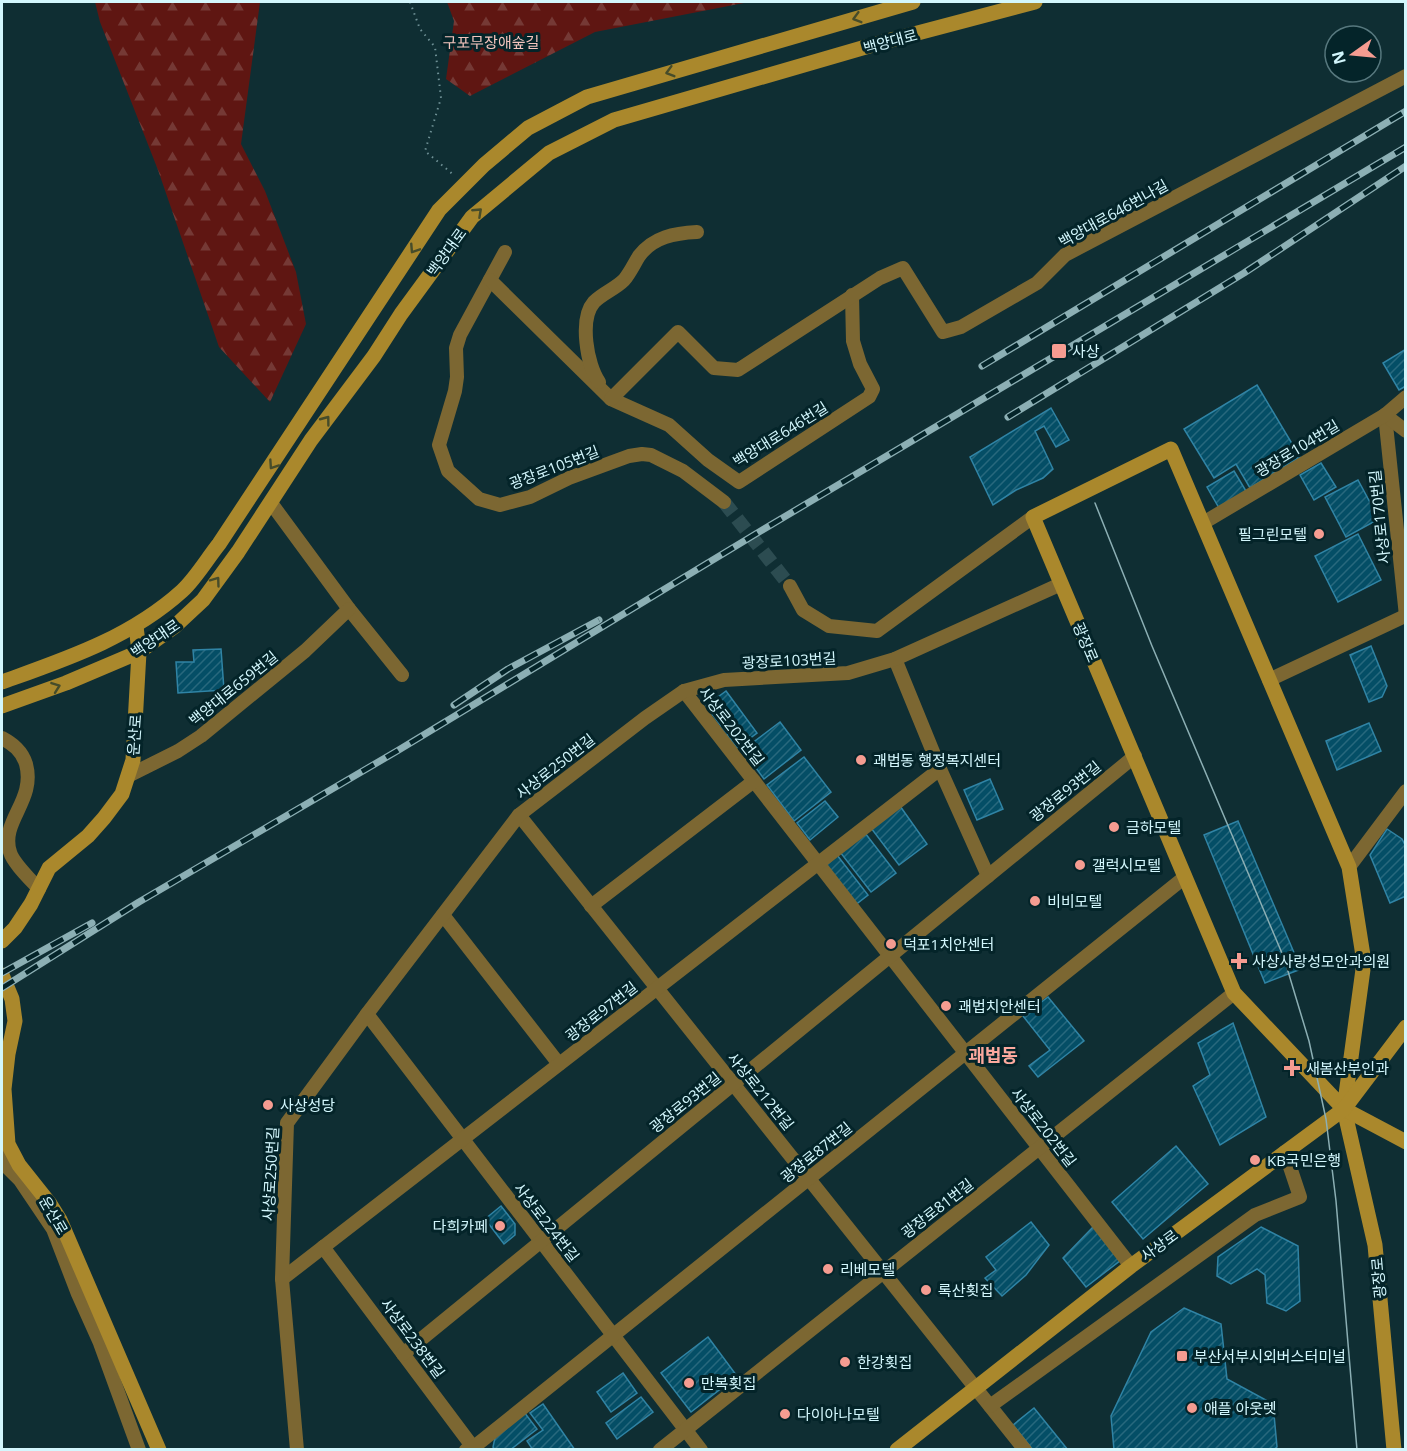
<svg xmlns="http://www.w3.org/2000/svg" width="1407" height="1451" font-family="'Open Sans','Noto Sans KR',sans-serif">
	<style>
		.forest { fill: url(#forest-firs) }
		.building { fill: url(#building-hatch); stroke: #3084a5; stroke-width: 1.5 }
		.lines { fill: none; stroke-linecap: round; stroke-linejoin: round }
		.minor-tunnel { stroke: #2c4c51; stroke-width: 14; stroke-dasharray: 14 7; stroke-linecap: butt }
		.path { stroke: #6e9095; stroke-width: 2; stroke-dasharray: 1.5 4.5; stroke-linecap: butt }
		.minor { stroke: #7c6732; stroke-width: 14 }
		.secondary { stroke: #aa882c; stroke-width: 15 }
		.tram { stroke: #8cafb4; stroke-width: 1.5 }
		.rail-casing { stroke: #8cafb4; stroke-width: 7 }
		.rail { stroke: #042429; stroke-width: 4.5; stroke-dasharray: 14; stroke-linecap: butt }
		.oneway { stroke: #464c2a }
		.poi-dot { fill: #f59c91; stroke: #042429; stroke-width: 2 }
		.labels { text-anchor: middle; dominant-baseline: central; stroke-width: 6; stroke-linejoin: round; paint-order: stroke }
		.street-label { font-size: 15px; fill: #d3f7fd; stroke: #042429 }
		.park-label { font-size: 15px; fill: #f4c4bd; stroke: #042429 }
		.poi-label { font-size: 15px; fill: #d3f7fd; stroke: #042429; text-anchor: start }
		.quarter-label { font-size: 18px; font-weight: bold; fill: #fca99e; stroke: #042429 }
	</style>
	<defs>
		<pattern id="forest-firs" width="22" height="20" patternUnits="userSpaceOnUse" patternTransform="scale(1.5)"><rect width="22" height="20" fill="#5f1612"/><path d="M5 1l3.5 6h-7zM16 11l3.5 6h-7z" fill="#753935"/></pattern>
		<pattern id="building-hatch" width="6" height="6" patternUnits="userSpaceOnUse" patternTransform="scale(1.5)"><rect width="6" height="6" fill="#044e66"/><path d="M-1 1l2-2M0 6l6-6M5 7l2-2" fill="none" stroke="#28687d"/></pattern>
	</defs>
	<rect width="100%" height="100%" fill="#0f2e33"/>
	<g class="forest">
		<path d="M 95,2 L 260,2 L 241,144 L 265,191 L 296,272 L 306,324 L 270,402 L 219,347 L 158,170 L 100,22 Z"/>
		<path d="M 447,2 L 749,2 L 595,32 L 470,96 L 446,79 L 454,21 Z"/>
	</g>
	<g class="building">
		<path d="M 1406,349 L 1406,386 L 1399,390 L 1383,363 Z"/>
		<path d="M 1257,385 L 1300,457 L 1250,488 L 1236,464 L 1214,478 L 1184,429 Z"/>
		<path d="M 1051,408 L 1069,440 L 1056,447 L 1044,426 L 1035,431 L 1053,469 L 1043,478 L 1016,490 L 993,505 L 970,457 Z"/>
		<path d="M 1321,463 L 1336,487 L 1314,500 L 1300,475 Z"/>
		<path d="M 1234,471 L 1246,491 L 1219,508 L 1207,487 Z"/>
		<path d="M 1358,480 L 1379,519 L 1346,537 L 1325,497 Z"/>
		<path d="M 1358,534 L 1381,580 L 1338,602 L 1315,556 Z"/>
		<path d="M 1371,646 L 1387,686 L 1382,697 L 1369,702 L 1350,655 Z"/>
		<path d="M 221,649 L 224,690 L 178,693 L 176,662 L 194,662 L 193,650 Z"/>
		<path d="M 726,691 L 757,733 L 737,748 L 706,706 Z"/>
		<path d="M 780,722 L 801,750 L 764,779 L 743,750 Z"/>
		<path d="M 1369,723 L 1381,751 L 1337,770 L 1326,741 Z"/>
		<path d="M 804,757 L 831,792 L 794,821 L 767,785 Z"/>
		<path d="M 990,779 L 1003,809 L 977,820 L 964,790 Z"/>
		<path d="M 825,801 L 838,817 L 810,840 L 797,823 Z"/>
		<path d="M 900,806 L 927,844 L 899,865 L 871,828 Z"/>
		<path d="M 1238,821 L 1301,969 L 1265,983 L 1204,835 Z"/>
		<path d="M 1387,829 L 1402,839 L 1406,847 L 1406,896 L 1390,903 L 1370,855 Z"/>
		<path d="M 865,833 L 896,873 L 871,892 L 840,852 Z"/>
		<path d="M 837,855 L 868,895 L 854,906 L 823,865 Z"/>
		<path d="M 1048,997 L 1084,1041 L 1038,1077 L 1029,1066 L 1050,1050 L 1023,1016 Z"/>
		<path d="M 1233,1023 L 1266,1117 L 1220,1145 L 1193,1086 L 1210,1075 L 1198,1043 Z"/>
		<path d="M 1176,1146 L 1208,1184 L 1143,1239 L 1112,1202 Z"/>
		<path d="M 501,1206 L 515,1224 L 515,1235 L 504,1244 L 485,1219 Z"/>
		<path d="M 1031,1222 L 1049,1245 L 1026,1275 L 1002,1296 L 985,1278 L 996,1270 L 986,1257 Z"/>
		<path d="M 1096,1224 L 1121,1260 L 1086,1287 L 1063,1258 Z"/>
		<path d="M 1261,1227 L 1298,1246 L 1300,1301 L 1286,1311 L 1267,1303 L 1265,1275 L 1257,1269 L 1231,1284 L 1217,1276 L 1218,1257 Z"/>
		<path d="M 1184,1308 L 1221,1324 L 1227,1379 L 1273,1404 L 1277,1447 L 1273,1450 L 1114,1450 L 1111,1416 L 1151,1332 Z"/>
		<path d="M 708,1337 L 737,1376 L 691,1412 L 661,1373 Z"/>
		<path d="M 623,1373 L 637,1393 L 611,1412 L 597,1392 Z"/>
		<path d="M 641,1397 L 653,1412 L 617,1439 L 606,1423 Z"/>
		<path d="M 543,1404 L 575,1450 L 533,1450 L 527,1441 L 543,1430 L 530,1413 Z"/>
		<path d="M 1034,1408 L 1068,1450 L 1033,1450 L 1013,1425 Z"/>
		<path d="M 524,1412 L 537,1429 L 510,1450 L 495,1450 L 493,1447 L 496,1433 Z"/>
	</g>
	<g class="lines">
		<path class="minor-tunnel" d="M 724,502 L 790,586"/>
		<path class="path" d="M 410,2 L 420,29 L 435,47 L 441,98 L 425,151 L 455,176"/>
		<g class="minor">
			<path d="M 505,252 L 460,335 L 456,348 L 457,377 L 455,391 L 439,445 L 448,471 L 479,499 L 500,505 L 530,497 L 569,478 L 629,456 L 642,454 L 651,455 L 683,471 L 724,502"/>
			<path d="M 490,280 L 611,399 L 669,425 L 708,460 L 739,482 L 869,397 L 873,389 L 860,364 L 853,341 L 852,295"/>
			<path d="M 599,382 C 587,365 579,319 594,302 C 603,293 615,289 624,280 C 630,273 634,264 639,256 C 653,237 675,233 697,232"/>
			<path d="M 611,399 L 678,332 L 714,368 L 738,370 L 880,278 L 903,268 L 943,332 L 961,327 L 1037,283 L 1065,255 L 1406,76"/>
			<path d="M 1385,415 L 1406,616"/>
			<path d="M 1385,415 L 1406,431"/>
			<path d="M 271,503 L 349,609 L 402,675"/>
			<path d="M 1203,523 L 1385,415 L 1406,397"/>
			<path d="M 790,586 L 803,610 L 829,626 L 877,631 L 1033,517"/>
			<path d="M 895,659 L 940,769 L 988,876"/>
			<path d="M 1269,680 L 1405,616"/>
			<path d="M 684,691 L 1131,1266"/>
			<path d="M 2,738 C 13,744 22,751 26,764 C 36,801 0,821 10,852 C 13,863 31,880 39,889"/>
			<path d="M 128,776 L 178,751 L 201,736 L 305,651 L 349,609"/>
			<path d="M 519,815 L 1025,1450"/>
			<path d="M 1349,867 L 1406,791"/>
			<path d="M 591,906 L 754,781"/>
			<path d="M 443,915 L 559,1064"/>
			<path d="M 367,1014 L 701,1450"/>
			<path d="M 2,1155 L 4,1164 L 20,1180 L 53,1229 L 78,1294 L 100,1343 L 139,1450"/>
			<path d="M 323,1247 L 475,1450"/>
			<path d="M 282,1279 L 940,769"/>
			<path d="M 403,1354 L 1135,756"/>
			<path d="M 990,1406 L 1255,1215 L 1300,1197 L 1285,1152"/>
			<path d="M 297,1450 L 282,1279 L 287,1123 L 367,1014 L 519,815 L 645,718 L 684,691 L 724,680 L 848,673 L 895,659 L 1061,584"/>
			<path d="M 466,1450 L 474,1447 L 1185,877"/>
			<path d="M 660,1450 L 1234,993"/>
		</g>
		<g class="secondary">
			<path d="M 1171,449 L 1349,867 L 1364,962 L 1344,1109 L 1234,993 L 1033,517 Z"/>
			<path d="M 2,682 C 66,659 130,638 182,591 C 196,578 207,559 219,544 L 439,210 L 484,165 L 528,128 L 587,97 L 913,2"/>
			<path d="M 2,706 L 66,683 L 139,652 L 174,627 L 203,600 L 238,552 L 311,440 L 374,356 L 401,314 L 472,217 L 549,153 L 614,120 L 876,44 L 1035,2"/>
			<path d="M 2,941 L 15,928 L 31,904 L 49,868 L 88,836 L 104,818 L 122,794 L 133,760 L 139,652 L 136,626"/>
			<path d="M 2,975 L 12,999 L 15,1021 L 8,1054 L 4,1089 L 8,1144 L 19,1165 L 50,1204 L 60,1220 L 159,1450"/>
			<path d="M 1344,1109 L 1375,1245 L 1394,1450"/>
			<path d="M 1344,1109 L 1406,1142"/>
			<path d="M 897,1450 L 1131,1266 L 1344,1109 L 1406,1027"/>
		</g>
		<path class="tram" d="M 1095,503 L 1152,646 L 1284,958 L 1309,1041 L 1326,1119 L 1336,1201 L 1357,1450"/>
		<g class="rail-casing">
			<g id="rail">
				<path d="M 982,366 L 1406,111"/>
				<path d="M 1008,417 L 1244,273 L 1406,166"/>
				<path d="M 454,705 L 508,669 L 599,620"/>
				<path d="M 2,973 L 92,923"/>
				<path d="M 2,988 L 139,902 L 397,751 L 764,529 L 1406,147"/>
			</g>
		</g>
		<use href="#rail" class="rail"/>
	</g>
	<defs><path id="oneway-chevron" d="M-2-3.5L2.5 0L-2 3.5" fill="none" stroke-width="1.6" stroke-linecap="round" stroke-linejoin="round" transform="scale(1.5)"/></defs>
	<g class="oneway">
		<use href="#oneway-chevron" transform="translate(857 18) rotate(164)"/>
		<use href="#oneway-chevron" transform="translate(670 72) rotate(164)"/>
		<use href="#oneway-chevron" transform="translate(478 212) rotate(-43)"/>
		<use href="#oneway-chevron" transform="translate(414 249) rotate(123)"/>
		<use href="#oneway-chevron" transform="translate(326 420) rotate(-53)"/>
		<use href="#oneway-chevron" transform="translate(273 465) rotate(124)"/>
		<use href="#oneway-chevron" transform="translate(216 581) rotate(-54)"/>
		<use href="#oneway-chevron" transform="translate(56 687) rotate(-20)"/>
	</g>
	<g class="poi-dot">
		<rect x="1051" y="343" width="16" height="16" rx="3"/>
		<circle cx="1319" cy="534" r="6"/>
		<circle cx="861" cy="760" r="6"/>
		<circle cx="1114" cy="827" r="6"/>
		<circle cx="1080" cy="865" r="6"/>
		<circle cx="1035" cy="901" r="6"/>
		<circle cx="891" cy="944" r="6"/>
		<path d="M1236 952h6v6h6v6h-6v6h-6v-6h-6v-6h6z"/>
		<circle cx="946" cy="1006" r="6"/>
		<path d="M1289 1059h6v6h6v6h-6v6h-6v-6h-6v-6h6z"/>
		<circle cx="268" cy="1105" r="6"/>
		<circle cx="1255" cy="1160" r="6"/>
		<circle cx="500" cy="1226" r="6"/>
		<circle cx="828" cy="1269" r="6"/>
		<circle cx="926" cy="1290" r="6"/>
		<rect x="1176" y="1350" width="12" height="12" rx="3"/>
		<circle cx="845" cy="1362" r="6"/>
		<circle cx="689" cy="1383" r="6"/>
		<circle cx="1192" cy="1408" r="6"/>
		<circle cx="785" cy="1414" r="6"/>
	</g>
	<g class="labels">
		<g class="street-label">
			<text transform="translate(890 41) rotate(-15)">백양대로</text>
			<text transform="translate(1113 213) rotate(-29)">백양대로646번나길</text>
			<text transform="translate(446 252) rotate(-54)">백양대로</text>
			<text transform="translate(780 434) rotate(-32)">백양대로646번길</text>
			<text transform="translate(1297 448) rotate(-31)">광장로104번길</text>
			<text transform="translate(554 467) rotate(-21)">광장로105번길</text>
			<text transform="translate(1379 517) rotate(-96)">사상로170번길</text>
			<text transform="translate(155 638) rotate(-34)">백양대로</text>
			<text transform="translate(1086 642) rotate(67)">광장로</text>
			<text transform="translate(789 660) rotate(-3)">광장로103번길</text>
			<text transform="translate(233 688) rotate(-39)">백양대로659번길</text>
			<text transform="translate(732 726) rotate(52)">사상로202번길</text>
			<text transform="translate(134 735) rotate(-86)">운산로</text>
			<text transform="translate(555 766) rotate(-38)">사상로250번길</text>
			<text transform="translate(1065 791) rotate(-39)">광장로93번길</text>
			<text transform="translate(601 1011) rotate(-38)">광장로97번길</text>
			<text transform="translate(761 1091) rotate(51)">사상로212번길</text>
			<text transform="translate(685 1102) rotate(-39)">광장로93번길</text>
			<text transform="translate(1044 1127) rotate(52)">사상로202번길</text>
			<text transform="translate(816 1152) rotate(-39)">광장로87번길</text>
			<text transform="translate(270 1174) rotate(-87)">사상로250번길</text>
			<text transform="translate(937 1208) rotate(-38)">광장로81번길</text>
			<text transform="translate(54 1215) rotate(60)">운산로</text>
			<text transform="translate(547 1222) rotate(52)">사상로224번길</text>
			<text transform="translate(1159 1245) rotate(-36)">사상로</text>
			<text transform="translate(1378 1278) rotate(-95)">광장로</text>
			<text transform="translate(413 1338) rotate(53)">사상로238번길</text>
		</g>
		<g class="park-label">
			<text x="491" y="42">구포무장애숲길</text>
		</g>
		<g class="poi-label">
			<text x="1072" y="351">사상</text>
			<text x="1307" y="534" text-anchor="end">필그린모텔</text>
			<text x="873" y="760">괘법동 행정복지센터</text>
			<text x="1126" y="827">금하모텔</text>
			<text x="1092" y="865">갤럭시모텔</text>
			<text x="1047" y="901">비비모텔</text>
			<text x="903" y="944">덕포1치안센터</text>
			<text x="1252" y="961">사상사랑성모안과의원</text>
			<text x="958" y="1006">괘법치안센터</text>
			<text x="1306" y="1068">새봄산부인과</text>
			<text x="280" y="1105">사상성당</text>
			<text x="1267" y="1160">KB국민은행</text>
			<text x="488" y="1226" text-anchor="end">다희카페</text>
			<text x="840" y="1269">리베모텔</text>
			<text x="938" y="1290">록산횟집</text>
			<text x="1194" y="1356">부산서부시외버스터미널</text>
			<text x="857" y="1362">한강횟집</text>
			<text x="701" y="1383">만복횟집</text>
			<text x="1204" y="1408">애플 아웃렛</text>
			<text x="797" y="1414">다이아나모텔</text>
		</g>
		<g class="quarter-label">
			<text x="993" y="1055">괘법동</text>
		</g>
	</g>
	<rect width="1407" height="1451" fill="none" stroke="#d3f7fd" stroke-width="6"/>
	<g transform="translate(1353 54) rotate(255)"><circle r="28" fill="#042429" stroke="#57787e" stroke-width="1.5"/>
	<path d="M0-4.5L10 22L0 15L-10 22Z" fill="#f59c91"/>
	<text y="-9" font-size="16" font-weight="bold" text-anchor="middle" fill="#d3f7fd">N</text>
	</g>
</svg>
